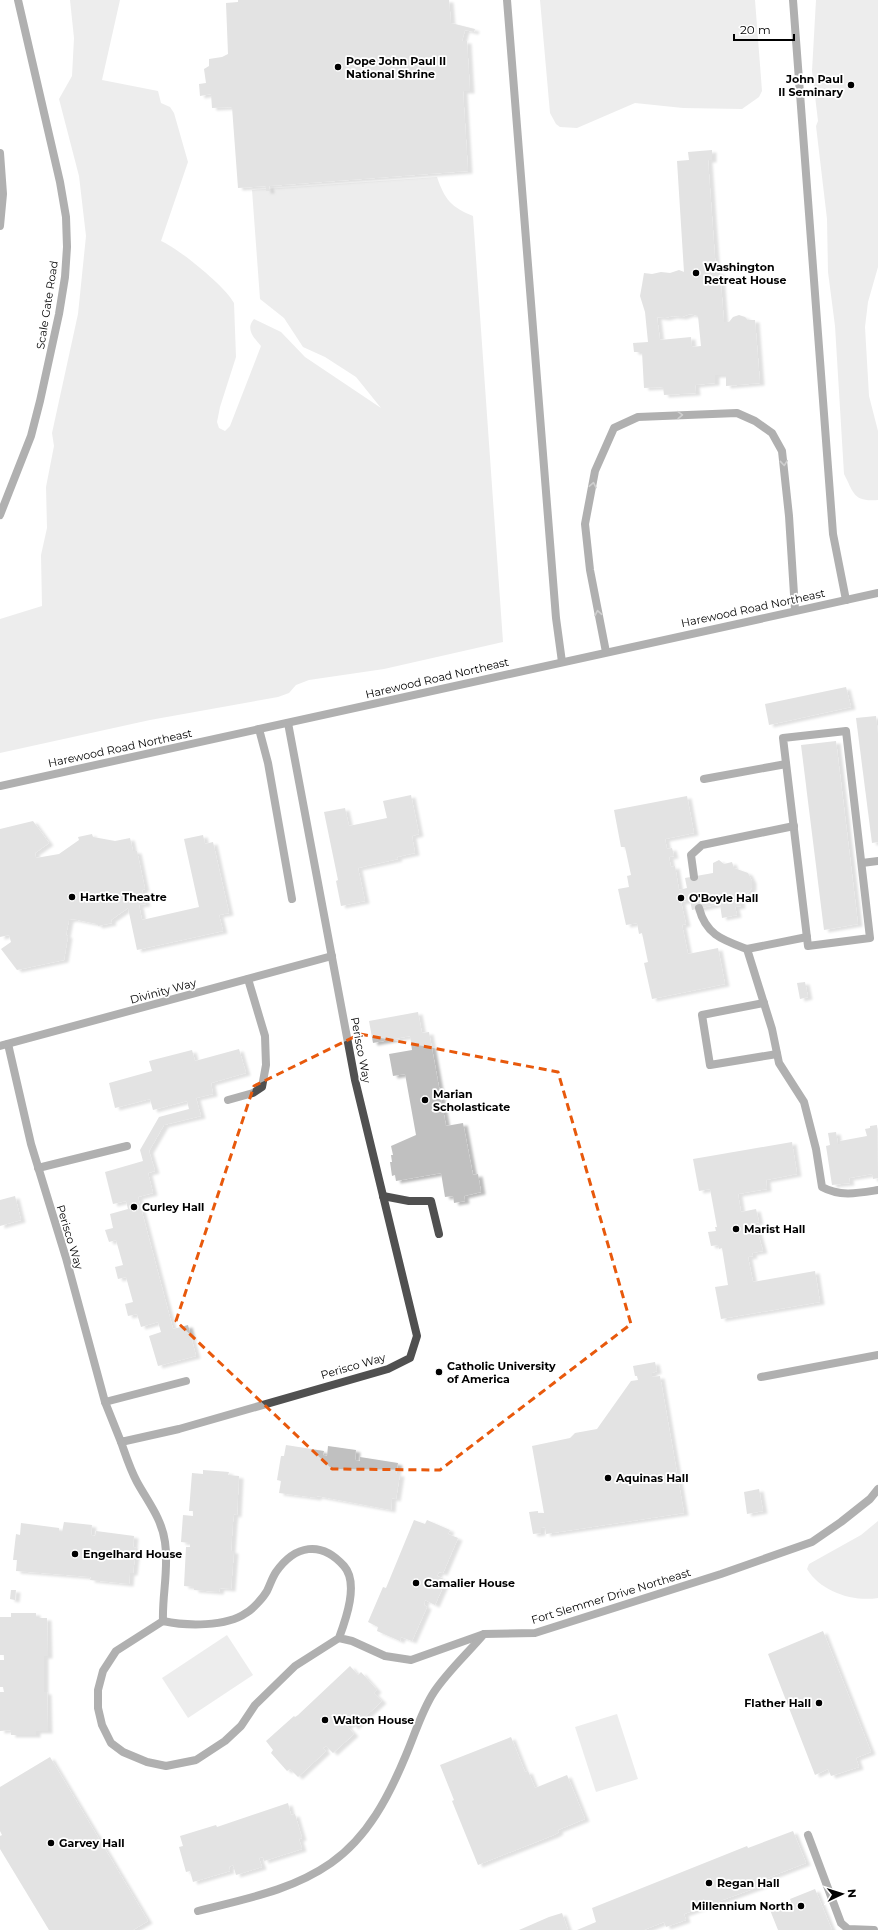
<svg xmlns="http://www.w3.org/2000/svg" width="878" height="1930" font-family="Montserrat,sans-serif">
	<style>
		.green { fill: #d7d7d7 }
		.building { fill: #c0c0c0; fill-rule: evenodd; filter: url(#shadow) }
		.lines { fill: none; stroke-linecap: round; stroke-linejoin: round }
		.service { stroke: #505050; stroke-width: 8 }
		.minor { stroke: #505050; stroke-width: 8 }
		.tertiary { stroke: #505050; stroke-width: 8 }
		.oneway { stroke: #969696 }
		.marked { fill: none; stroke: #e8590c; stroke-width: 3; stroke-dasharray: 8 5; stroke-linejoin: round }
		.poi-dot { fill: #000; stroke: #fff; stroke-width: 1.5 }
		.labels { text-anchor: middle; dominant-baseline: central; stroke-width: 3.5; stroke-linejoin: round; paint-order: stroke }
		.poi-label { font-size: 11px; font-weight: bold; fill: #000; stroke: #fff; text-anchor: start }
		.street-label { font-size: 11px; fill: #000; stroke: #fff }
	</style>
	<defs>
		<filter id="shadow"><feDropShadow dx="4.5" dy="2.5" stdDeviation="1" flood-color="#0004"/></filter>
	</defs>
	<rect width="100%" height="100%" fill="#fff"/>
	<g class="green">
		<path d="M 70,0 L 120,0 L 102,80 L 158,91 L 161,103 L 170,107 L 174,113 L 188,162 L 161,241 C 178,248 225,286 234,303 L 236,357 L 220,407 L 217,422 L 219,428 L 225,431 L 230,426 L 256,359 L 261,346 C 254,338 245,329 254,319 L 281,332 L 305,357 L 381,408 L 356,377 L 325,357 L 303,347 L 284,318 L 260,299 L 252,190 L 437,177 C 445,200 451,207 473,216 L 503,642 L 384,669 L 309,680 L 296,685 L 289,693 L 278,697 L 150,720 L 0,753 L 0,619 L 42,606 L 41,555 L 47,528 L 46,487 L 54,446 L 52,433 L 78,314 L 86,236 L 79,176 L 59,99 L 72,76 L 74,38 Z"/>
		<path d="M 540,0 L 755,0 L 762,91 L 759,97 L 742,109 L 683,108 L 635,103 L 577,128 L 560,127 L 556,124 L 550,113 Z"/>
		<path d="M 816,0 L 878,0 L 878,267 L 868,302 L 865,327 L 869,396 L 878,431 L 878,500 C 853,502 854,493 844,474 L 835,326 L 828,272 L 827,219 L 816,126 L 818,121 L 812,71 Z"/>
		<path d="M 878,1521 L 878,1598 C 853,1602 821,1592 807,1569 L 809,1564 L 861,1535 Z"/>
		<path d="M 227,1635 L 253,1675 L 188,1718 L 162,1678 Z"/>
		<path d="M 617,1714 L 638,1779 L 596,1792 L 575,1727 Z"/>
	</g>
	<g class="building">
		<path d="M 238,0 L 449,0 L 451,23 L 475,29 L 474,32 L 465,30 L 462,41 L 467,41 L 470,91 L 463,91 L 468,171 L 269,186 L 270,191 L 266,191 L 266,186 L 238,188 L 232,107 L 212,108 L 211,94 L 200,96 L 199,84 L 206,83 L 204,69 L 209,66 L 209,59 L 222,57 L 228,54 L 226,3 L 238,2 Z"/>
		<path d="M 712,150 L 712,160 L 708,160 L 716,272 L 720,272 L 724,322 L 729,322 L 733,317 L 739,315 L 745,317 L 748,320 L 755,320 L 760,383 L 726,386 L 726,375 L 715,375 L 715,383 L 695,385 L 696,393 L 664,395 L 663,387 L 644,388 L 642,352 L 634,352 L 633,343 L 648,342 L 645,312 L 640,296 L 642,285 L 644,273 L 652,274 L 661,272 L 670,273 L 679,270 L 684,272 L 677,161 L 689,160 L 688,152 ZM 690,314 L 698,316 L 701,346 L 692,347 L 691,337 L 660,340 L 657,317 L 665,318 L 673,316 L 682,317 Z"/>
		<path d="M 846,687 L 851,707 L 769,725 L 765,704 Z"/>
		<path d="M 876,716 L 878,734 L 878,842 L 872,843 L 856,718 Z"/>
		<path d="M 836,741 L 858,924 L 824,930 L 801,745 Z"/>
		<path d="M 411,795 L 419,834 L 412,836 L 415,853 L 397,857 L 398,859 L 358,868 L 365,901 L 341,906 L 336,881 L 338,880 L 324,812 L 345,808 L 349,826 L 387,818 L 383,801 Z"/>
		<path d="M 687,796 L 694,833 L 665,839 L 667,849 L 672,848 L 674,856 L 669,857 L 671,867 L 675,866 L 679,890 L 687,888 L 685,878 L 713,873 L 713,863 L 719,860 L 724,864 L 732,862 L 734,868 L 748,873 L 752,881 L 752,888 L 748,893 L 740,900 L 741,906 L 735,907 L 737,915 L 722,918 L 720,904 L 692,910 L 690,900 L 681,902 L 686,924 L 682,925 L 688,954 L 718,948 L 725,984 L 652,999 L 644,963 L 648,962 L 642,933 L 639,934 L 637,923 L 626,925 L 618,889 L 629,887 L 627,876 L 631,875 L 625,847 L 621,847 L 614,810 Z"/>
		<path d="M 33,821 L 49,843 L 35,853 L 36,858 L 59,854 L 79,840 L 78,837 L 92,834 L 93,837 L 115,841 L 130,838 L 133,851 L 137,851 L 145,889 L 142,890 L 146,904 L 139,905 L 142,920 L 199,907 L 184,839 L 203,835 L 205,844 L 213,842 L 229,913 L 219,915 L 223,931 L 137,950 L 128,908 L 111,920 L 112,923 L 98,926 L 97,924 L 73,919 L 69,920 L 66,935 L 68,936 L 64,960 L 17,970 L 1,949 L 11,942 L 9,935 L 0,937 L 0,829 Z"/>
		<path d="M 805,982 L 808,997 L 800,999 L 797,983 Z"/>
		<path d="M 418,1012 L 422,1033 L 429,1032 L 446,1126 L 463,1123 L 473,1175 L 478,1174 L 481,1192 L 464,1196 L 465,1201 L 454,1203 L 453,1196 L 445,1197 L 441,1173 L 396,1181 L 395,1175 L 392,1176 L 390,1162 L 392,1162 L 391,1155 L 393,1155 L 391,1146 L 416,1135 L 405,1074 L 393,1076 L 389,1054 L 412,1050 L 410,1036 L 373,1043 L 369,1021 Z"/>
		<path d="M 239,1049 L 246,1073 L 211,1083 L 213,1094 L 196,1098 L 201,1116 L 164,1125 L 149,1151 L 155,1171 L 148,1173 L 153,1193 L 138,1197 L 173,1329 L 188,1325 L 196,1356 L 158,1366 L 149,1336 L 161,1332 L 158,1322 L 141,1327 L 137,1314 L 128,1316 L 125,1304 L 133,1302 L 126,1277 L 118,1279 L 115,1267 L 123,1265 L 116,1240 L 109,1242 L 105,1230 L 113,1228 L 110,1214 L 128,1209 L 126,1201 L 113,1204 L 105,1172 L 143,1161 L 140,1150 L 159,1117 L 189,1109 L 187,1101 L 153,1110 L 150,1099 L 115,1108 L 109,1083 L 152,1071 L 149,1061 L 192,1050 L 195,1061 Z"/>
		<path d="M 877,1125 L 878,1178 L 873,1179 L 872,1174 L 849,1178 L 850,1183 L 832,1185 L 826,1146 L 830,1145 L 828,1133 L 836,1132 L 838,1144 L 840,1144 L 840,1141 L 867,1136 L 865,1129 L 870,1128 L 870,1126 Z"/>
		<path d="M 792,1142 L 797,1174 L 766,1180 L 767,1189 L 738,1194 L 741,1212 L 756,1209 L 759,1222 L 755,1223 L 763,1251 L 752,1253 L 753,1256 L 748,1257 L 753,1282 L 815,1271 L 820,1302 L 721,1319 L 715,1287 L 728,1285 L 722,1248 L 719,1249 L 718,1245 L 711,1246 L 708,1232 L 716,1231 L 715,1227 L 717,1227 L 710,1189 L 699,1191 L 693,1159 Z"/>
		<path d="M 15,1196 L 21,1220 L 0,1226 L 0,1200 Z"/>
		<path d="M 655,1362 L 657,1371 L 652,1373 L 652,1377 L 660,1376 L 684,1513 L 546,1534 L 545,1527 L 541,1528 L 541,1533 L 533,1534 L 529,1512 L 538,1511 L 538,1513 L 544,1513 L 532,1446 L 570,1438 L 575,1433 L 597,1429 L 631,1381 L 638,1380 L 637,1376 L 635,1376 L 633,1366 Z"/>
		<path d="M 286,1445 L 324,1451 L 323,1455 L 327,1456 L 328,1446 L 356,1450 L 355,1460 L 360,1461 L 360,1457 L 398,1463 L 396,1474 L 400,1474 L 396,1499 L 392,1498 L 391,1510 L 317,1496 L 317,1498 L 279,1493 L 281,1481 L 277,1480 L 281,1456 L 284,1456 Z"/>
		<path d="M 203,1470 L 229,1472 L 228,1475 L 239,1476 L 237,1515 L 234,1514 L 233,1522 L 231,1551 L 234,1551 L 231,1589 L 220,1588 L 219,1592 L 194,1590 L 194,1587 L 184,1586 L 186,1547 L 190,1547 L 190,1543 L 181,1542 L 183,1515 L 193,1516 L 193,1511 L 189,1511 L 192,1473 L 203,1474 Z"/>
		<path d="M 759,1489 L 763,1511 L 747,1514 L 744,1492 Z"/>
		<path d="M 414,1520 L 425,1524 L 427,1520 L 450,1530 L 448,1534 L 458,1538 L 443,1573 L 439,1572 L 437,1576 L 446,1580 L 435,1605 L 425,1600 L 424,1605 L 427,1607 L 412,1641 L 401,1637 L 400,1641 L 377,1631 L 378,1627 L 368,1622 L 383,1587 L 386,1588 Z"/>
		<path d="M 64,1522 L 92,1525 L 91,1535 L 95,1536 L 96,1531 L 134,1536 L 133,1547 L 136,1548 L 133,1573 L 130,1573 L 129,1584 L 90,1580 L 91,1577 L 16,1571 L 17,1560 L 13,1560 L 16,1534 L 20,1535 L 21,1523 L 59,1528 L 59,1532 L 62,1532 Z"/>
		<path d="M 11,1590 L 16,1590 L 15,1600 L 10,1599 Z"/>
		<path d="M 11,1613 L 36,1613 L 36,1618 L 47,1618 L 48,1656 L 44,1656 L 44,1692 L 47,1692 L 48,1731 L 36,1731 L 36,1735 L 11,1735 L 11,1730 L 0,1731 L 0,1692 L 4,1692 L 3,1687 L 0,1687 L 0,1660 L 4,1660 L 4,1655 L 0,1655 L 0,1617 L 11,1617 Z"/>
		<path d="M 823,1631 L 871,1752 L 856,1758 L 859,1767 L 831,1776 L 828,1769 L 815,1775 L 768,1654 Z"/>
		<path d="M 350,1666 L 358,1675 L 361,1672 L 377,1690 L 374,1693 L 382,1701 L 354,1727 L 351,1723 L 347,1726 L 354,1734 L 333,1753 L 326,1746 L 323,1748 L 326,1751 L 298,1777 L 290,1769 L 287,1771 L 271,1753 L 273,1750 L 266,1741 L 294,1716 L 295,1717 L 298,1715 Z"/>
		<path d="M 511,1737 L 525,1772 L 528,1771 L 535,1788 L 567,1775 L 585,1819 L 558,1830 L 559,1832 L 554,1835 L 478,1865 L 452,1801 L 454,1800 L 440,1765 Z"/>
		<path d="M 50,1757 L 148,1921 L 133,1930 L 49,1930 L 0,1849 L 0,1836 L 2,1835 L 0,1831 L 0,1787 Z"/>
		<path d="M 288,1803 L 291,1815 L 295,1814 L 302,1838 L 299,1839 L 302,1849 L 264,1861 L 263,1857 L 259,1858 L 262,1867 L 236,1875 L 233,1865 L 229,1867 L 230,1871 L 193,1882 L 190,1871 L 186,1872 L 179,1847 L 183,1846 L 180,1836 L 216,1825 L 217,1827 Z"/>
		<path d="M 793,1831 L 806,1863 L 762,1880 L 764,1885 L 684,1914 L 686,1920 L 666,1927 L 664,1922 L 644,1930 L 577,1930 L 596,1922 L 592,1908 L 747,1846 L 748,1848 Z"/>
		<path d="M 815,1889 L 832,1930 L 778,1930 L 770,1910 L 791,1902 L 790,1899 Z"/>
		<path d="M 562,1913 L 568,1930 L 519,1930 L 549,1917 Z"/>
	</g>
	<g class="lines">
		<g class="service">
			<path d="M 507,0 L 556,618 L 562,662"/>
			<path d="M 793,0 L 833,534 L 846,600"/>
			<path d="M 0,153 L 3,194 L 0,226"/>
			<path d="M 0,515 L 31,436 L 40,401 L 59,314 L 65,277 L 67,247 L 66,217 L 60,182 L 18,0"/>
			<path d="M 606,652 L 590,570 L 585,524 L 595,471 L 614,428 L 638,417 L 737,413 L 755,421 L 772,433 L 782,451 L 789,516 L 795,610"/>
			<path d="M 259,729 L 268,763 L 292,899"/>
			<path d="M 846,731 L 870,938 L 808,946 L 783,738 Z"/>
			<path d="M 704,779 L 786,764"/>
			<path d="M 862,863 L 878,861"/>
			<path d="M 694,877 L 691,855 L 702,845 L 794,826"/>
			<path d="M 699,908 C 706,935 723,940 747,949"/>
			<path d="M 807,937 L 747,949 L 772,1029 L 779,1063 L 804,1102 L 816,1149 L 822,1187 C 840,1197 859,1193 878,1190"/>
			<path d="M 764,1003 L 702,1015 L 710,1065 L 777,1054"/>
			<path d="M 228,1100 L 253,1093 L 262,1087 L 266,1065 L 265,1036 L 248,979"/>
			<path d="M 38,1168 L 127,1146"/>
			<path d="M 383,1196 L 409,1201 L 431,1201 L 439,1234"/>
			<path d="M 761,1377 L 878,1355"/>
			<path d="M 105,1402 L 186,1381"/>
			<path d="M 808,1835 L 841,1923 L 848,1929 L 874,1930"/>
		</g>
		<g class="minor">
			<path d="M 8,1044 L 31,1144 L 66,1258 L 105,1402 L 121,1442 L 179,1429 L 388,1369 L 410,1358 L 417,1336 L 355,1080 L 288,723"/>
			<path d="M 0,1046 L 332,956"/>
			<path d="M 121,1442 C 126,1456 130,1469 137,1482 C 148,1502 162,1519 165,1542 C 169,1569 162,1595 163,1621"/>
			<path d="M 339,1638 C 346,1619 359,1583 344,1566 C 321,1540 295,1545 276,1572 C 272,1578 270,1585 267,1591 C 263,1598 253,1609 246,1613 C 226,1627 186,1626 163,1621 L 116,1651 L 103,1671 L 98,1690 L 98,1708 L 102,1725 L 111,1743 L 123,1752 L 147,1762 L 166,1766 L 196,1760 L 225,1741 L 241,1726 L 255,1705 L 295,1666 L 339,1638 L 352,1641 L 385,1656 L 411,1660 L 484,1634"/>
			<path d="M 198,1911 C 244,1899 291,1891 331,1863 C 368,1837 389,1796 406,1755 C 415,1734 422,1710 434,1692 C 448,1671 468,1653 484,1634 L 535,1633 L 721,1574 L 812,1542 L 841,1522 L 870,1499 L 878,1489"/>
		</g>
		<path class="tertiary" d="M 0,786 L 878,593"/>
	</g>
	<defs><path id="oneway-chevron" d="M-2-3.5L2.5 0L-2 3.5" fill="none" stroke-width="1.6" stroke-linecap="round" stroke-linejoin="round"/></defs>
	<g class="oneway">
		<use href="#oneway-chevron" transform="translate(680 415) rotate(-2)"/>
		<use href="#oneway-chevron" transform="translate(784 463) rotate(84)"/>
		<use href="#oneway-chevron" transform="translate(593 485) rotate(-79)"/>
		<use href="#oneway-chevron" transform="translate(598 613) rotate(-101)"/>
	</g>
	<path d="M0 0H878V1930H0ZM 360,1034 L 558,1072 L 631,1324 L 440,1470 L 332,1469 L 176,1321 L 254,1086 Z" fill="#fff" fill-opacity=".55" fill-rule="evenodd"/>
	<path class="marked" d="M 360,1034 L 558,1072 L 631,1324 L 440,1470 L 332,1469 L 176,1321 L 254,1086 Z"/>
	<g class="poi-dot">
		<circle cx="338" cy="67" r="4"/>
		<circle cx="851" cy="85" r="4"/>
		<circle cx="696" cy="273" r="4"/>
		<circle cx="72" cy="897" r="4"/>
		<circle cx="681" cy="898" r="4"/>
		<circle cx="425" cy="1100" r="4"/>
		<circle cx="134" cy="1207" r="4"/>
		<circle cx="736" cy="1229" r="4"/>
		<circle cx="439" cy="1372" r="4"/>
		<circle cx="608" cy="1478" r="4"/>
		<circle cx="75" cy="1554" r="4"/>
		<circle cx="416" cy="1583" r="4"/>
		<circle cx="819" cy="1703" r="4"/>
		<circle cx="325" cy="1720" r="4"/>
		<circle cx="51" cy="1843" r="4"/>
		<circle cx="709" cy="1883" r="4"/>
		<circle cx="801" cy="1906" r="4"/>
	</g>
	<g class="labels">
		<g class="poi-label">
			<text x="346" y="61">Pope John Paul II<tspan x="346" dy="13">National Shrine</tspan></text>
			<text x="843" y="79" text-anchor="end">John Paul<tspan x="843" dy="13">II Seminary</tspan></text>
			<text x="704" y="267">Washington<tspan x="704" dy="13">Retreat House</tspan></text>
			<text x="80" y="897">Hartke Theatre</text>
			<text x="689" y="898">O'Boyle Hall</text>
			<text x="433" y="1094">Marian<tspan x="433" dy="13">Scholasticate</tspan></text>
			<text x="142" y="1207">Curley Hall</text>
			<text x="744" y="1229">Marist Hall</text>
			<text x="447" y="1366">Catholic University<tspan x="447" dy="13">of America</tspan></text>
			<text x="616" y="1478">Aquinas Hall</text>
			<text x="83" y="1554">Engelhard House</text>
			<text x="424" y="1583">Camalier House</text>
			<text x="811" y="1703" text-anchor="end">Flather Hall</text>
			<text x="333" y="1720">Walton House</text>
			<text x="59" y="1843">Garvey Hall</text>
			<text x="717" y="1883">Regan Hall</text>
			<text x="793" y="1906" text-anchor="end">Millennium North</text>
		</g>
		<g class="street-label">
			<text transform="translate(47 305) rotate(-81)">Scale Gate Road</text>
			<text transform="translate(753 608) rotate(-12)">Harewood Road Northeast</text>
			<text transform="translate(437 678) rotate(-13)">Harewood Road Northeast</text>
			<text transform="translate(120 748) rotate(-12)">Harewood Road Northeast</text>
			<text transform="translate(163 991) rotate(-15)">Divinity Way</text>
			<text transform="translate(361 1050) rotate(79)">Perisco Way</text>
			<text transform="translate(70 1237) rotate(73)">Perisco Way</text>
			<text transform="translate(353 1366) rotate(-16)">Perisco Way</text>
			<text transform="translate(611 1596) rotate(-17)">Fort Slemmer Drive Northeast</text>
		</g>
	</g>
	<g transform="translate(842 1894) rotate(86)" stroke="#ffffff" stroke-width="3" paint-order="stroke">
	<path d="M0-3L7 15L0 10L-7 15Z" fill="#000000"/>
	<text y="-6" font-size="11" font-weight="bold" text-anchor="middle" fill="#000000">N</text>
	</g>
	<path d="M734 34v6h60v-6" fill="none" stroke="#000000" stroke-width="2"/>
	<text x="740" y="34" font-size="12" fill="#000000" stroke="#ffffff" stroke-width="3" paint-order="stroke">20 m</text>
</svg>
